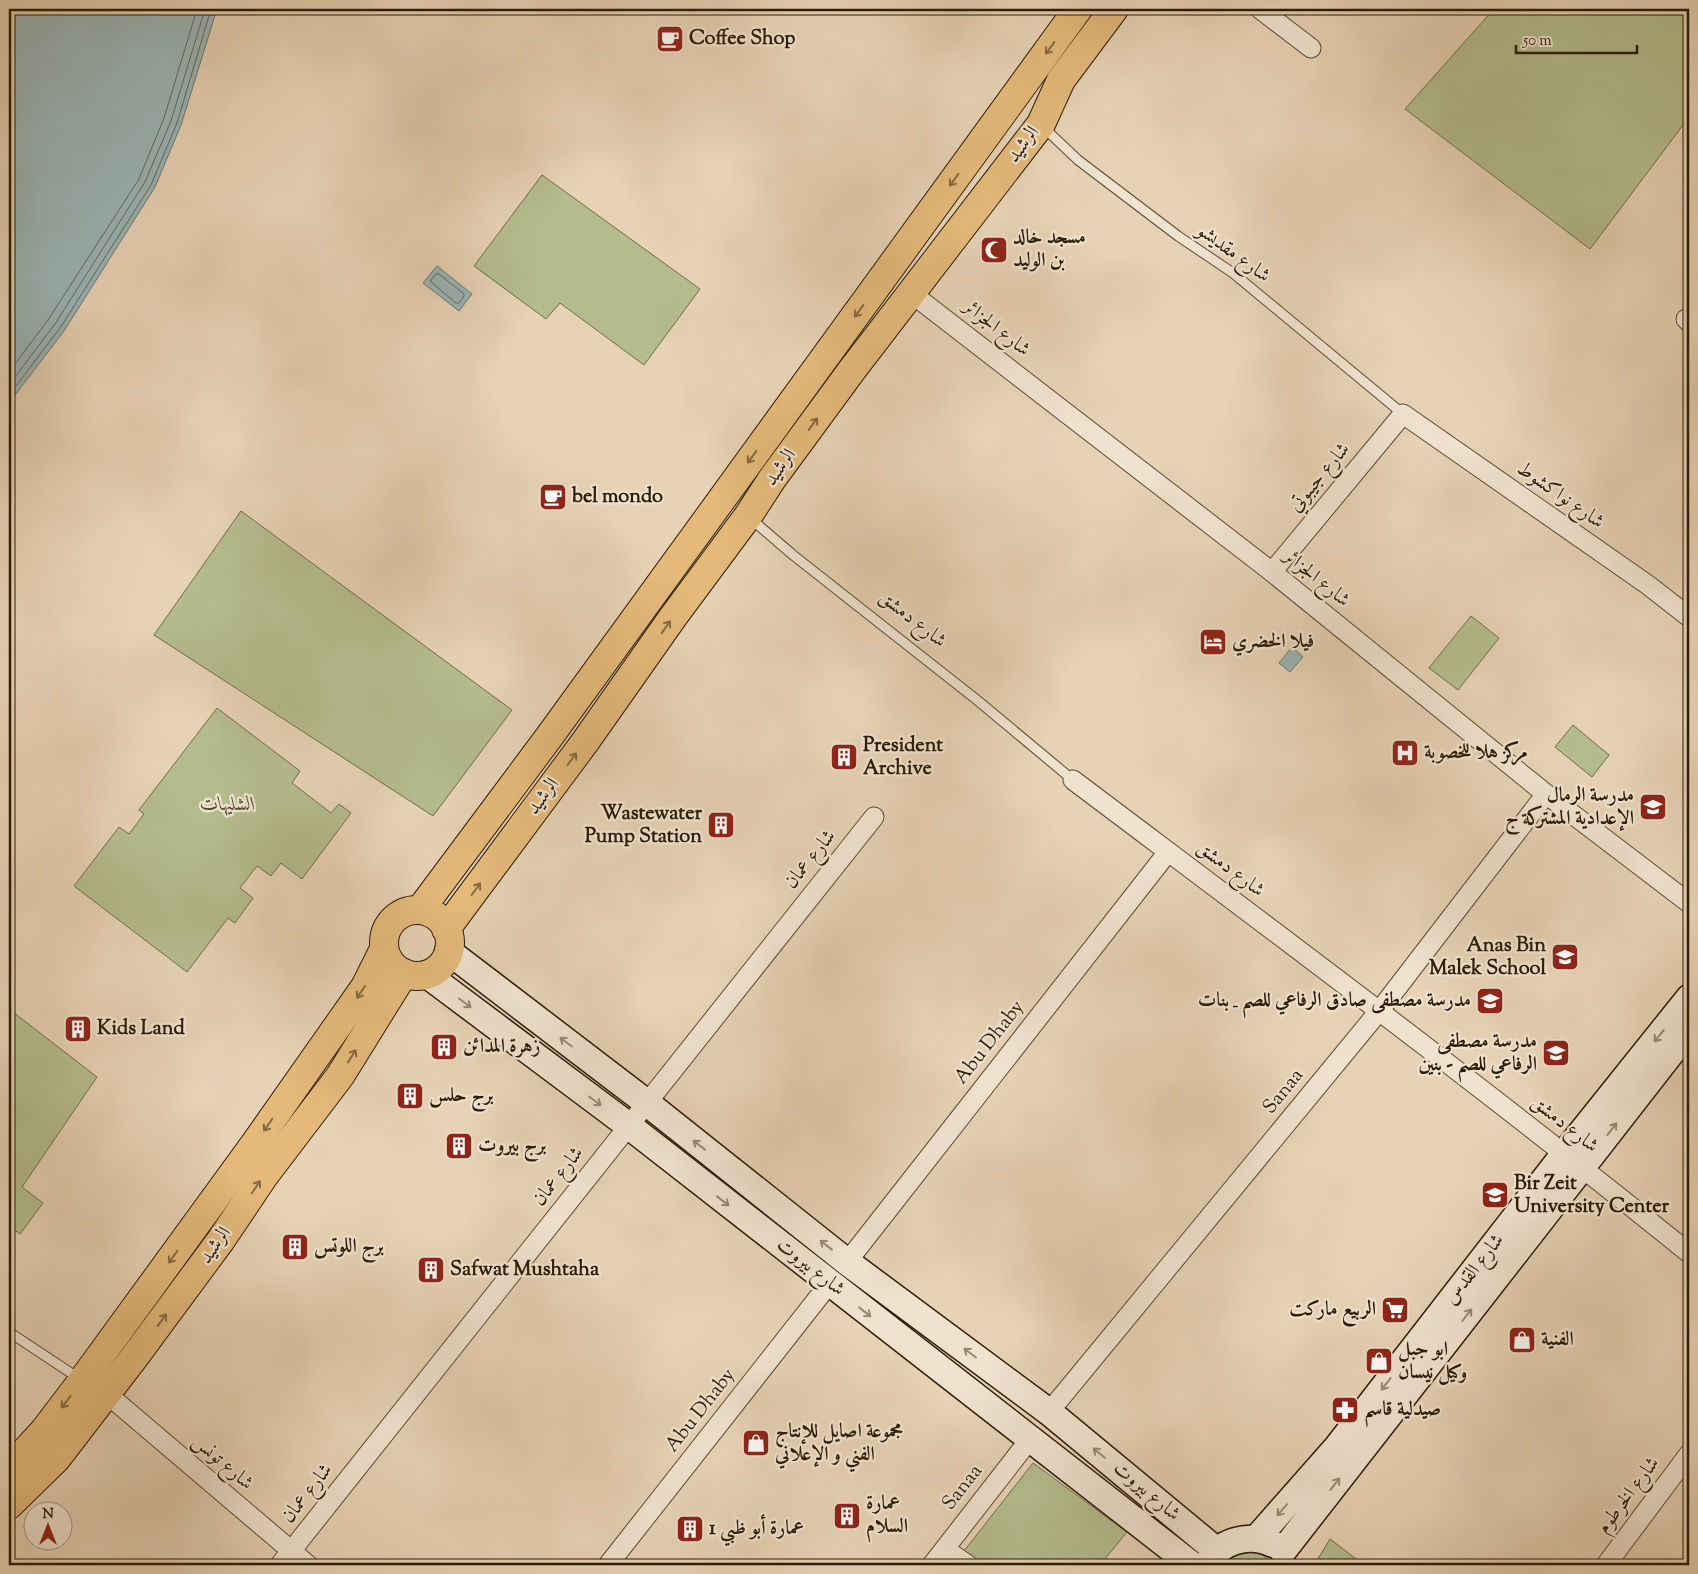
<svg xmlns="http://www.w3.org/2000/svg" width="1698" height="1574" font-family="'Sorts Mill Goudy',Amiri,serif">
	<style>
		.green { fill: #b4bc8e; stroke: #706c4a }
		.water { fill: #9ab5b6; stroke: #6e7870 }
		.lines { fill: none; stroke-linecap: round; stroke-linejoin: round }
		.shore { stroke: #62685e; stroke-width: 1 }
		.lane-casing { stroke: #5a4a32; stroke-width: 11 }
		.street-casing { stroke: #5a4a32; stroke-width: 21 }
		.secondary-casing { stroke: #2b1c06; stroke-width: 29 }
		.primary-casing { stroke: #2b1c06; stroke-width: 30 }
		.lane { stroke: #efe2cf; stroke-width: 9 }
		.street { stroke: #efe2cf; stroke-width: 19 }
		.secondary { stroke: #efe2cf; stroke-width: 26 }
		.primary { stroke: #e4b97a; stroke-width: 28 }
		.oneway { stroke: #886a40 }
		.oneway2 { stroke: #978975 }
		.labels { text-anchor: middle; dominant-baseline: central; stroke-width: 4.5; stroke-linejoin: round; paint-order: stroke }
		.poi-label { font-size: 20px; font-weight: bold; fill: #2b1c06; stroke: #efe2cf; text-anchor: start }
		.street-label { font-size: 20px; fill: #2b1c06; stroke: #efe2cf }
		.park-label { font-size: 20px; font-style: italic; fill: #544c2f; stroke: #efe2cf }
	</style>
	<rect width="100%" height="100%" fill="#e7d2b5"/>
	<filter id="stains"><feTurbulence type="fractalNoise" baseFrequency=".004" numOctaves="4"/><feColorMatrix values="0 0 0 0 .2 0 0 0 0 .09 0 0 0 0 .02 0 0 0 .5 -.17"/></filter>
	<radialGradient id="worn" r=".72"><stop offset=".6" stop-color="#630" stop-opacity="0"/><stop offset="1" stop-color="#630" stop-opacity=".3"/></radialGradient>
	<g class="green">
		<path d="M 1494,9 L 1689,9 L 1689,117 L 1590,249 L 1405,109 Z"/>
		<path d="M 542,175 L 700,289 L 644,365 L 560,303 L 546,319 L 474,266 Z"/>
		<path d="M 241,511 L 512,710 L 433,816 L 154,635 Z"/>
		<path d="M 1471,616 L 1499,638 L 1458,690 L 1429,668 Z"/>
		<path d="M 217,708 L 300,771 L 292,783 L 331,813 L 339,804 L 351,813 L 302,879 L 281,863 L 271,876 L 257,866 L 240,888 L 253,898 L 235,923 L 228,918 L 187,972 L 74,886 L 119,827 L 129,834 L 144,814 L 139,810 Z"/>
		<path d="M 1573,725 L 1609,755 L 1592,777 L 1555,747 Z"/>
		<path d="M 9,1009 L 97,1077 L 22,1187 L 43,1203 L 20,1234 L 9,1226 Z"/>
		<path d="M 1033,1463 L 1127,1532 L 1100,1565 L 982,1565 L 964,1551 Z"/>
		<path d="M 1330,1539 L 1364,1565 L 1315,1565 L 1316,1562 Z"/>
		<path d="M 1253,1552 L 1263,1555 L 1274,1565 L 1224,1565 C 1232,1556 1240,1553 1253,1552 Z"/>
	</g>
	<g class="water">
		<path d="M 9,9 L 217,9 L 181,125 L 155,187 L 64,331 L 9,403 Z"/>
		<path d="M 437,266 L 472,294 L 459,311 L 423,283 Z"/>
		<path d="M 1292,647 L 1303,657 L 1290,672 L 1279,663 Z"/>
	</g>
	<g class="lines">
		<g class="shore">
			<path d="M 436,274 L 439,274 L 464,294 L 464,296 L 459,303 L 456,303 L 432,283 L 431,281 Z"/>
			<path d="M 9,372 L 48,320 L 139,179 L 164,118 L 197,9"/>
			<path d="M 9,385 L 55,324 L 145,182 L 171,121 L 205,9"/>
			<path d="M 9,395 L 60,328 L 151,185 L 177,123 L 211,9"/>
		</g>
		<g class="lane-casing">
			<g id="lane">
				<path d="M 1042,126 L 1078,160 L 1178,236 L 1233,273 L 1403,414"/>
				<path d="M 750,518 L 793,555 L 977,700 L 1073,780"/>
				<path d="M 9,1332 L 80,1379"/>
			</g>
		</g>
		<g class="street-casing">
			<g id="street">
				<path d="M 1260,9 L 1311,48"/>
				<path d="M 911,293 L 1272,572 L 1546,794 L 1689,903"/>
				<path d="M 1686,319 L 1689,322"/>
				<path d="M 1272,572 L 1403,414 L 1648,585 L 1689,617"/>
				<path d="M 1073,780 C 1280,936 1487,1090 1689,1253"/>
				<path d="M 847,1262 L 1168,852"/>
				<path d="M 107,1394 L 308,1565"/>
				<path d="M 1049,1412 L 1380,1010 L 1546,794"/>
				<path d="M 945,1549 L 968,1565"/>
				<path d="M 280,1565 L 874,817"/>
				<path d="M 608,1565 L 829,1284"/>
				<path d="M 932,1565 L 1030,1439"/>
				<path d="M 1606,1565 L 1689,1454"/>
			</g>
		</g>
		<g class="secondary-casing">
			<g id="secondary">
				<path d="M 448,951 L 647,1103 L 847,1262 L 1049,1412 L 1217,1551"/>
				<path d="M 426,974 L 629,1126 L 1192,1565"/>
				<path d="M 1257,1538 L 1338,1446 L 1565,1153 L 1689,998"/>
				<path d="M 1283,1551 L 1689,1030"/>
				<path d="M 1207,1565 C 1219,1540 1249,1533 1273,1544"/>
			</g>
		</g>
		<g class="primary-casing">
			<g id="primary">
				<path d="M 420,910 L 549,737 L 1078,9"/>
				<circle cx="417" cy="943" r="33"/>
				<path d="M 446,929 L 585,742 L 673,617 L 748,516 L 772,479 L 852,370 L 1041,124 L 1061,80 L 1114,9"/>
				<path d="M 9,1469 L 44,1431 L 82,1381 L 256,1142 L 365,987 L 384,949"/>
				<path d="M 9,1505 L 56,1459 L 133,1359 L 221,1240 L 264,1176 L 340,1076 L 404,973"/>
			</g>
		</g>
		<use href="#lane" class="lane"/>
		<use href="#street" class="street"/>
		<use href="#secondary" class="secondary"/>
		<use href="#primary" class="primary"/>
	</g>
	<defs><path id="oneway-shaft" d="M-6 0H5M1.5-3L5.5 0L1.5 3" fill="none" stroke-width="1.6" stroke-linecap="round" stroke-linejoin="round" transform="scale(1.25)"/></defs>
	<g class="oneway">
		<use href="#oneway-shaft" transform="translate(1050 48) rotate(126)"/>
		<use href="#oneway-shaft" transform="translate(954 180) rotate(126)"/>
		<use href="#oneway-shaft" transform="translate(859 311) rotate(126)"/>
		<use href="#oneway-shaft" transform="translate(813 424) rotate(-54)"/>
		<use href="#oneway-shaft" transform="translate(752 457) rotate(126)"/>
		<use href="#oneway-shaft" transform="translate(666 627) rotate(-55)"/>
		<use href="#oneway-shaft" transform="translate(572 759) rotate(-53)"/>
		<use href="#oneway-shaft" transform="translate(476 889) rotate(-53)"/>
		<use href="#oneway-shaft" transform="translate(361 992) rotate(124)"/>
		<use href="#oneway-shaft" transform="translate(352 1056) rotate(-58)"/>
		<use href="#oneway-shaft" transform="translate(268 1125) rotate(125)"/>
		<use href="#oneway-shaft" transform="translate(256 1187) rotate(-56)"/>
		<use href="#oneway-shaft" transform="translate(173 1257) rotate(126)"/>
		<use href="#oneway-shaft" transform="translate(162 1320) rotate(-54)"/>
		<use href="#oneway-shaft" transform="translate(66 1402) rotate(128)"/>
	</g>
	<g class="oneway2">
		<use href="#oneway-shaft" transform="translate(465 1003) rotate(37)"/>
		<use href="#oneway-shaft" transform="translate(1659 1036) rotate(129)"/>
		<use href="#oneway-shaft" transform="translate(566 1042) rotate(-143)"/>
		<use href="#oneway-shaft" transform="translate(595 1101) rotate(37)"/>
		<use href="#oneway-shaft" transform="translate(1612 1129) rotate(-52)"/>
		<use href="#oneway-shaft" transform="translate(699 1145) rotate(-142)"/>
		<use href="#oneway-shaft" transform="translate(723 1201) rotate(38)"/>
		<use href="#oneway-shaft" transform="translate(826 1245) rotate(-142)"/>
		<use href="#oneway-shaft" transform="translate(865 1312) rotate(38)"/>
		<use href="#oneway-shaft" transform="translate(1467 1315) rotate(-52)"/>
		<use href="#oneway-shaft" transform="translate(970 1353) rotate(-143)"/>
		<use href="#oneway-shaft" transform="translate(1386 1384) rotate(128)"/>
		<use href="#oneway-shaft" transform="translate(1099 1453) rotate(-140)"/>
		<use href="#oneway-shaft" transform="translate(1335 1484) rotate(-52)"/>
		<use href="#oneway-shaft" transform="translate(1282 1510) rotate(131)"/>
	</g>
	<defs>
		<g id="cafe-square" transform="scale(1.4375)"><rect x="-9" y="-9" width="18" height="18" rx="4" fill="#8f2418" stroke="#efe2cf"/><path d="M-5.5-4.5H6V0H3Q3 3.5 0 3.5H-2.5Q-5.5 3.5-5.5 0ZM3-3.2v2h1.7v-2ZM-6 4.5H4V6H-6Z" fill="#fff"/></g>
		<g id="mosque-square" transform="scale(1.4375)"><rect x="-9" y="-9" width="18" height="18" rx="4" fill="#8f2418" stroke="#efe2cf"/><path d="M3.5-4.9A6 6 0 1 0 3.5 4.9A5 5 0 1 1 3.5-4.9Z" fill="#fff"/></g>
		<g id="hotel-square" transform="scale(1.4375)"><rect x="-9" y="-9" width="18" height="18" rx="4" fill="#8f2418" stroke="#efe2cf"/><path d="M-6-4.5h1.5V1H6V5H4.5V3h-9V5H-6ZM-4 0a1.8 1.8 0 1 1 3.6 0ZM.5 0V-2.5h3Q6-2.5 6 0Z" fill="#fff"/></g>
		<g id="hospital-square" transform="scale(1.4375)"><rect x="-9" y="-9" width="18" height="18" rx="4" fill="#8f2418" stroke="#efe2cf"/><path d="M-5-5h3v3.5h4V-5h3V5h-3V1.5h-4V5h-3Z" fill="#fff"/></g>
		<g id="building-square" transform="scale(1.4375)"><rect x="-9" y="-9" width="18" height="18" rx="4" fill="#8f2418" stroke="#efe2cf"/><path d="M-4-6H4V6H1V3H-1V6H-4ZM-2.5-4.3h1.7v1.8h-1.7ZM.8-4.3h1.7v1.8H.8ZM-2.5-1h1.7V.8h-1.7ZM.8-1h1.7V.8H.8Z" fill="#fff"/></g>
		<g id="school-square" transform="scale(1.4375)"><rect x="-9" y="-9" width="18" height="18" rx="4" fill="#8f2418" stroke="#efe2cf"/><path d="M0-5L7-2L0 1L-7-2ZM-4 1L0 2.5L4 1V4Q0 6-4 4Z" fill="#fff"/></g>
		<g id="university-square" transform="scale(1.4375)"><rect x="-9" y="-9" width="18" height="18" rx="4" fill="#8f2418" stroke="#efe2cf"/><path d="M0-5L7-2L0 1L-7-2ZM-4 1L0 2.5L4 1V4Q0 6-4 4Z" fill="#fff"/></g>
		<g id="supermarket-square" transform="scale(1.4375)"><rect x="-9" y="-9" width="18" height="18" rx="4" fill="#8f2418" stroke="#efe2cf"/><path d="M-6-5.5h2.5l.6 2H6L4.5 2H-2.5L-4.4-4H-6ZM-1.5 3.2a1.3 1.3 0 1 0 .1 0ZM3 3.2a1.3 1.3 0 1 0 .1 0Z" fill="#fff"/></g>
		<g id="shop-square" transform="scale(1.4375)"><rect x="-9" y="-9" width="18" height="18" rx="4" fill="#8f2418" stroke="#efe2cf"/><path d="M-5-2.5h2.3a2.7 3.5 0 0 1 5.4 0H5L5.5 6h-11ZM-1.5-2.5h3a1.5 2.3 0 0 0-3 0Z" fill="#fff"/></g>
		<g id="pharmacy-square" transform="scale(1.4375)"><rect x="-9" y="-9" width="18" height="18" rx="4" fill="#8f2418" stroke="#efe2cf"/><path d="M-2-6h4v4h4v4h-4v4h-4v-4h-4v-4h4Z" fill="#fff"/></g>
	</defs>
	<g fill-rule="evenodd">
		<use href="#cafe-square" x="670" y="39"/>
		<use href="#mosque-square" x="994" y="250"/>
		<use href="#cafe-square" x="553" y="497"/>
		<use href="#hotel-square" x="1213" y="642"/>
		<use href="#hospital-square" x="1405" y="753"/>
		<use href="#building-square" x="844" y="757"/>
		<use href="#school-square" x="1653" y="807"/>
		<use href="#building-square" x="721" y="825"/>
		<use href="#school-square" x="1565" y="957"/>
		<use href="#school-square" x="1490" y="1001"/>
		<use href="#building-square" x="78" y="1029"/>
		<use href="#building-square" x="444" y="1047"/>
		<use href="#school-square" x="1556" y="1053"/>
		<use href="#building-square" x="410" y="1096"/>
		<use href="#building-square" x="459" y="1146"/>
		<use href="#university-square" x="1495" y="1195"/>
		<use href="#building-square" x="295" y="1247"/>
		<use href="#building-square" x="431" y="1270"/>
		<use href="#supermarket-square" x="1395" y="1310"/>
		<use href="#shop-square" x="1522" y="1340"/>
		<use href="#shop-square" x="1379" y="1361"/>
		<use href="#pharmacy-square" x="1345" y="1410"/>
		<use href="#shop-square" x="756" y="1443"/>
		<use href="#building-square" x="847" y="1516"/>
		<use href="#building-square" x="690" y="1529"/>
	</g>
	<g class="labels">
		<g class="poi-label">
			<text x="689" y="39">Coffee Shop</text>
			<text x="1013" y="238">مسجد خالد<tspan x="1013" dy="23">بن الوليد</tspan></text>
			<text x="572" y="497">bel mondo</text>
			<text x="1232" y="642">فيلا الخضري</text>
			<text x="863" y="746">President<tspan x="863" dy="23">Archive</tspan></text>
			<text x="1424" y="753">مركز هلا للخصوبة</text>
			<text x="1634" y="796" text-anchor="end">مدرسة الرمال<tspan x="1634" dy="23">الإعدادية المشتركة ج</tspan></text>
			<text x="702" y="814" text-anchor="end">Wastewater<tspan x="702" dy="23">Pump Station</tspan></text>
			<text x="1546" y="946" text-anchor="end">Anas Bin<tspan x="1546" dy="23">Malek School</tspan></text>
			<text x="1471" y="1001" text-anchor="end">مدرسة مصطفى صادق الرفاعي للصم _ بنات</text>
			<text x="97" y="1029">Kids Land</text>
			<text x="1537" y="1042" text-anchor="end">مدرسة مصطفى<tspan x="1537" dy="23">الرفاعي للصم - بنين</tspan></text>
			<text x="463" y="1047">زهرة المدائن</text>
			<text x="429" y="1096">برج حلس</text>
			<text x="478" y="1146">برج بيروت</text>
			<text x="1514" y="1184">Bir Zeit<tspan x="1514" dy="23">University Center</tspan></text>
			<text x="314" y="1247">برج اللوتس</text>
			<text x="450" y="1270">Safwat Mushtaha</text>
			<text x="1376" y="1310" text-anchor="end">الربيع ماركت</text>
			<text x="1541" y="1340">الفنية</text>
			<text x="1398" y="1350">ابو جبل<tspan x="1398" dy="23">وكيل نيسان</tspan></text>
			<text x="1364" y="1410">صيدلية قاسم</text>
			<text x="775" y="1432">مجموعة اصايل للإنتاج<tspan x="775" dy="23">الفني و الإعلاني</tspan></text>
			<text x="866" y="1504">عمارة<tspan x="866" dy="23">السلام</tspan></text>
			<text x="709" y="1529">عمارة أبو ظبي 1</text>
		</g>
		<g class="street-label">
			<text transform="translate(1024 145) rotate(-53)">الرشيد</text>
			<text transform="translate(1233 254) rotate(36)">شارع مقديشو</text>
			<text transform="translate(996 329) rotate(38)">شارع الجزائر</text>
			<text transform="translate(781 468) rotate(-55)">الرشيد</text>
			<text transform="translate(1320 478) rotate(-50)">شارع جيبوتي</text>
			<text transform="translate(1560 496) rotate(35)">شارع نواكشوط</text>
			<text transform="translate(1316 579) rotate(39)">شارع الجزائر</text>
			<text transform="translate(912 620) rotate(38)">شارع دمشق</text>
			<text transform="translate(544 797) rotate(-53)">الرشيد</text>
			<text transform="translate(811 860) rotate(-51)">شارع عمان</text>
			<text transform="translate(1230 870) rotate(37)">شارع دمشق</text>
			<text transform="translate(990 1043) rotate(-52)">Abu Dhaby</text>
			<text transform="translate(1284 1092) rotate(-51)">Sanaa</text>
			<text transform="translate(1564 1125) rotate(38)">شارع دمشق</text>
			<text transform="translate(559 1177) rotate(-52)">شارع عمان</text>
			<text transform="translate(216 1246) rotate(-55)">الرشيد</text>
			<text transform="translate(810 1268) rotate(38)">شارع بيروت</text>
			<text transform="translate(1475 1270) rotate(-52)">شارع القدس</text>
			<text transform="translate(701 1411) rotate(-52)">Abu Dhaby</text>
			<text transform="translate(222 1463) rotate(41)">شارع تونس</text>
			<text transform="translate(963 1488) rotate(-52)">Sanaa</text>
			<text transform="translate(1146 1492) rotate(40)">شارع بيروت</text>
			<text transform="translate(308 1494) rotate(-52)">شارع عمان</text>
			<text transform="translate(1629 1496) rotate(-53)">شارع الخرطوم</text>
		</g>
		<g class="park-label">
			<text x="228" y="805">الشليهات</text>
		</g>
	</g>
	<rect width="1698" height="1574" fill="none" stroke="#e7d2b5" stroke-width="30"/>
	<rect x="10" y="10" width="1678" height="1554" fill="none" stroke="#2b1c06" stroke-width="2.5"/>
	<rect x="15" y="15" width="1668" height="1544" fill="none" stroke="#2b1c06"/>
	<g transform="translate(48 1526)"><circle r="24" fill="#efe2cf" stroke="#a1937f"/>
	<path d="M0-4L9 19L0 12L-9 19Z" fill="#8f2418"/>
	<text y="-8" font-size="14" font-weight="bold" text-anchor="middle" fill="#2b1c06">N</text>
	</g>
	<path d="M1516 45v8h121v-8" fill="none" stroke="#2b1c06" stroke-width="2.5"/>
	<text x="1523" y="45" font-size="15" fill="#2b1c06" stroke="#efe2cf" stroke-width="4" paint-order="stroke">50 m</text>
	<rect width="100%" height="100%" filter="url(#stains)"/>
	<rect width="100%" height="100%" fill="url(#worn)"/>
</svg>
